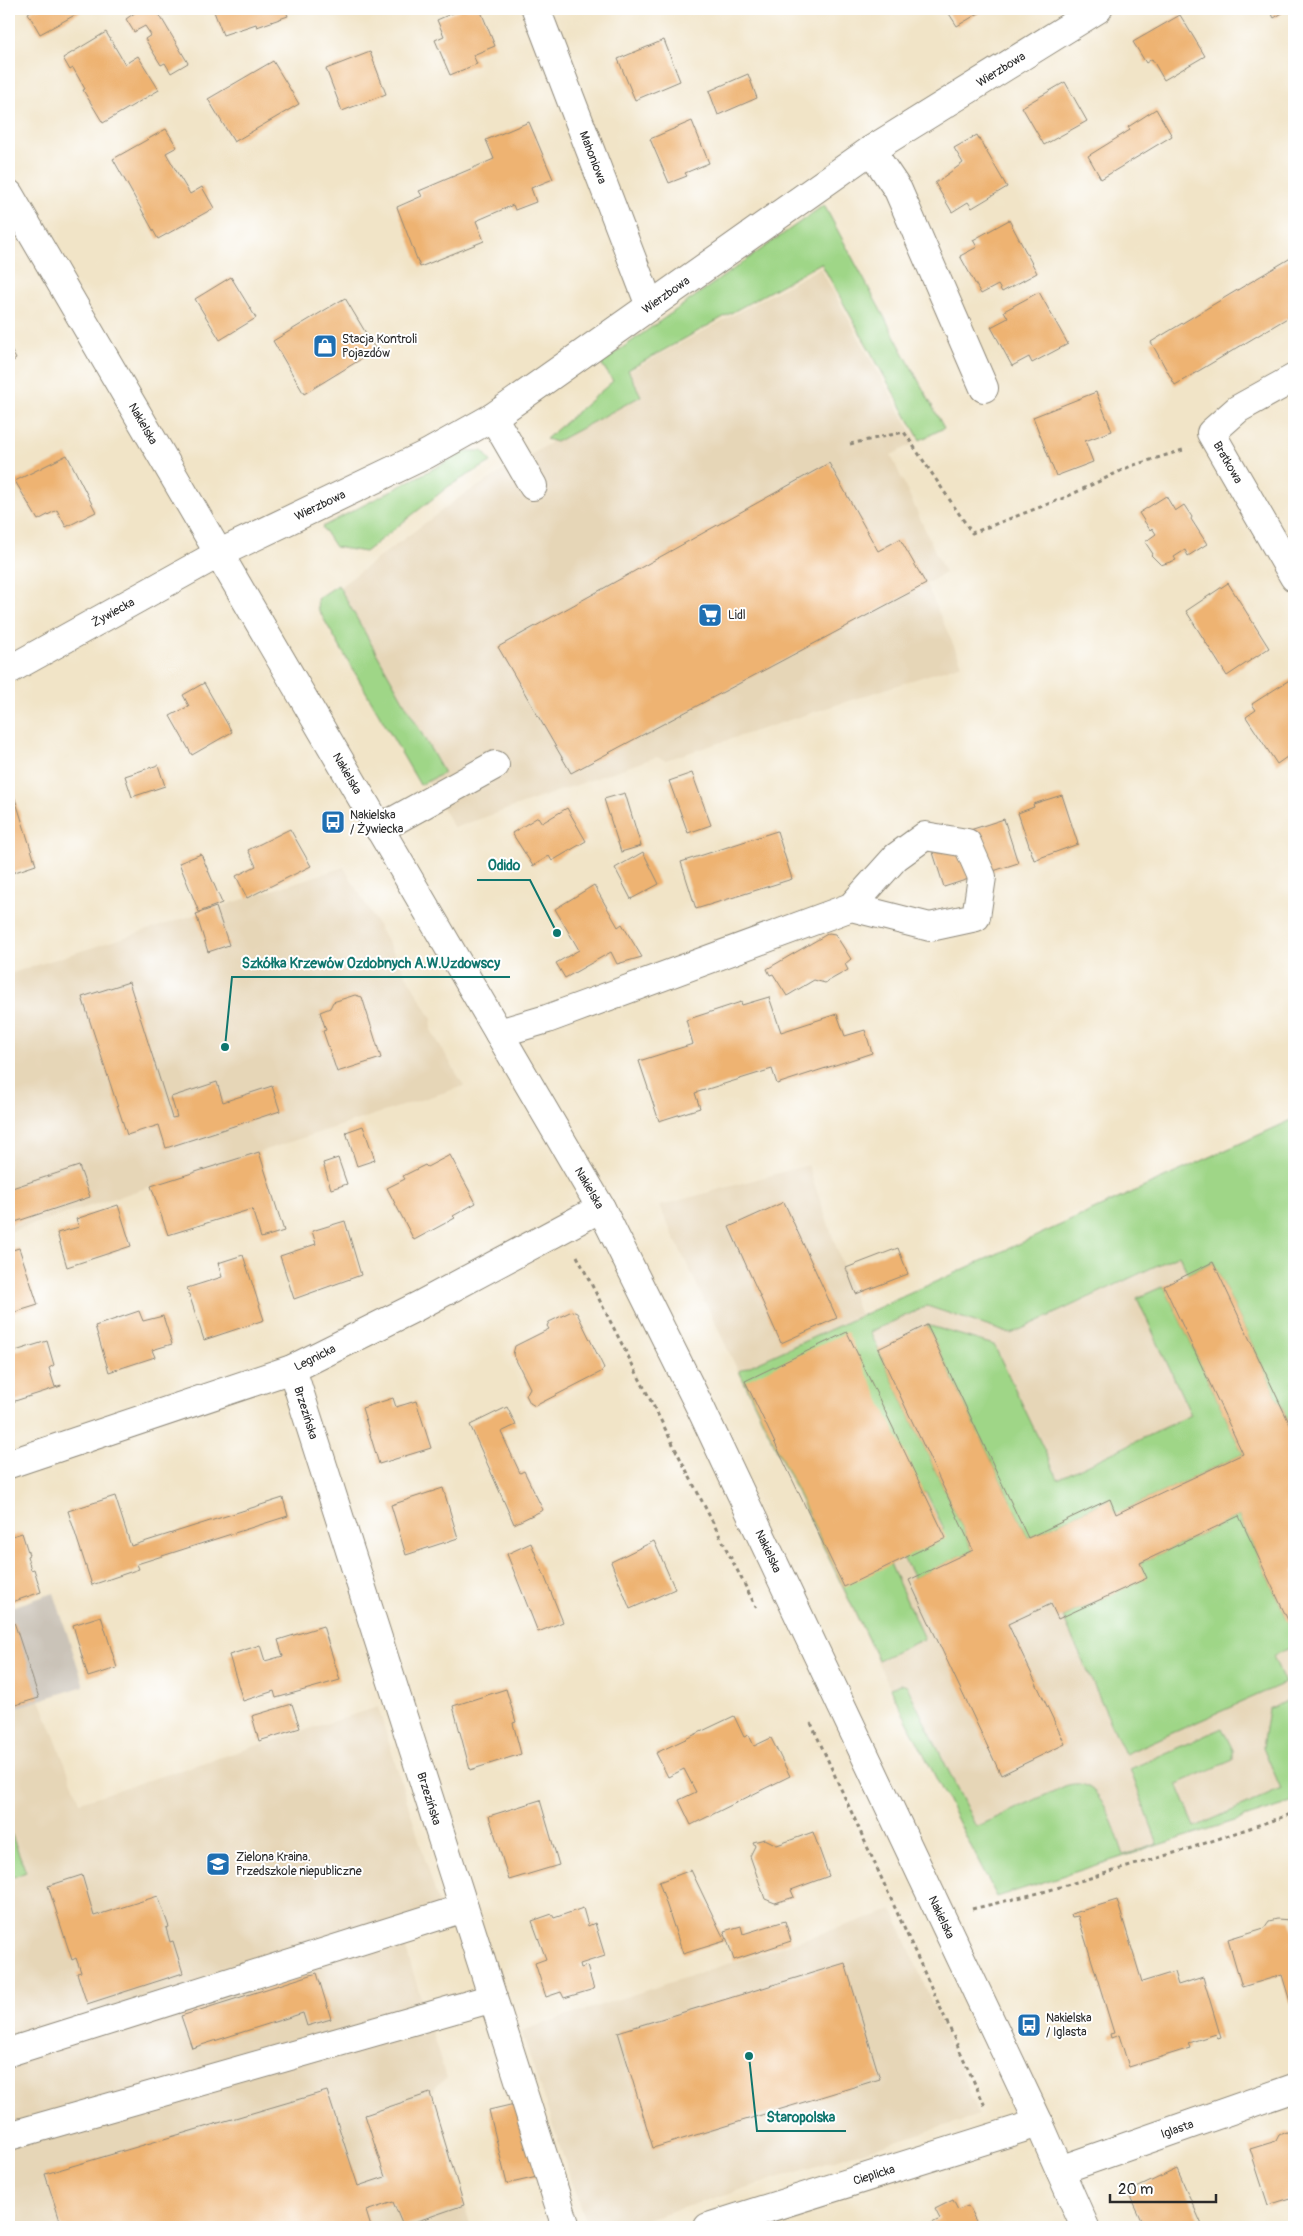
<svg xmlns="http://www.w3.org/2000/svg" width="1303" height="2236" font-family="Pangolin,sans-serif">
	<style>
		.built { fill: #e6d6b7 }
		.industrial { fill: #cac3b8 }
		.green { fill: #9fd687; stroke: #658059 }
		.building { fill: #eeb372 }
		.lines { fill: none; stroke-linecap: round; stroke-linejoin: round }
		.minor-casing { stroke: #8e8879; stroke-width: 30 }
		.major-casing { stroke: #8e8879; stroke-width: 30 }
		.path { stroke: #8e8879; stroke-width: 3; stroke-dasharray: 4 4; stroke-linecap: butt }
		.minor { stroke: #fff; stroke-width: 28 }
		.major { stroke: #fff; stroke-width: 28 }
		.labels { text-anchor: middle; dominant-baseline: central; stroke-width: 4; stroke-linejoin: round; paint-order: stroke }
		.street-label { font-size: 12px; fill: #2b2b2b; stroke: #fff }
		.poi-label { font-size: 12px; fill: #2b2b2b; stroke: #fff; text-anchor: start }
		.leader { fill: none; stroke: #0f766e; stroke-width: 2 }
		.callout-dot { fill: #0f766e; stroke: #fff; stroke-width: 2 }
		.callout-label { font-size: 14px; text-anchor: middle; font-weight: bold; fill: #0f766e; stroke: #fff; stroke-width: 4; stroke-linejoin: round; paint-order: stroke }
	</style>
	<rect width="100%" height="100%" fill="#fff"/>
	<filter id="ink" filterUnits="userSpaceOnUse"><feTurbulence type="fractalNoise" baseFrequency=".02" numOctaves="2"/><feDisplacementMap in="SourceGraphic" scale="10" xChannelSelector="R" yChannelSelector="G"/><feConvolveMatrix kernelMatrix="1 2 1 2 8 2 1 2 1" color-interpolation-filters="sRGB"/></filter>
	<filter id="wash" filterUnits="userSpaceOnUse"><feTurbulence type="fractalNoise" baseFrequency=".0096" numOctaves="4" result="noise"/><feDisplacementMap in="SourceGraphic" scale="20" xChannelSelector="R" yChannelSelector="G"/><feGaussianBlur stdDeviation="1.12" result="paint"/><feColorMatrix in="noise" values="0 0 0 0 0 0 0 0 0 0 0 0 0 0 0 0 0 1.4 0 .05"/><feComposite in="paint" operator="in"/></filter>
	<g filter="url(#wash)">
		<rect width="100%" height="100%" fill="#f1e4c7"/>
		<g class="built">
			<path d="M 820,268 L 917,442 L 891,455 L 945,573 L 926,584 L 962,664 L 666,760 L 656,757 L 454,828 L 322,600 L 460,497 L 547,445 L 628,372 Z"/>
			<path d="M 344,867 L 432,1019 L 431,1030 L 464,1086 L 9,1232 L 9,974 Z"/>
			<path d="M 1294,1119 L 1294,1802 L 997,1897 L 890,1688 L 659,1206 L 808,1165 L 860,1316 Z"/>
			<path d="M 40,1700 L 80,1802 L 378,1707 L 446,1927 L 403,1940 L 446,2078 L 430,2093 L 471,2227 L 9,2227 L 9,1710 Z"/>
			<path d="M 893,1910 L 979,2115 L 621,2227 L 601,2227 L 584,2218 L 521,2031 Z"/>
		</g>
		<path class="industrial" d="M 54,1593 L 84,1686 L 9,1710 L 9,1608 Z"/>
		<g class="green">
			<path d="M 824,205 L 944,428 L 920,440 L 821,263 L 628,370 L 641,396 L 556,442 L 546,439 L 613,381 L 601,363 Z"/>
			<path d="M 467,451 L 483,451 L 491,462 L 449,486 L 365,552 L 335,547 L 322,527 Z"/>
			<path d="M 338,585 L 444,773 L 420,785 L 318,609 L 317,599 Z"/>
			<path d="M 1294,1119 L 1294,1433 L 1213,1262 L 1188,1274 L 1179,1255 L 1011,1334 L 927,1306 L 870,1332 L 973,1550 L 914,1578 L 899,1550 L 944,1529 L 926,1492 L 905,1503 L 873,1526 L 924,1639 L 878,1660 L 739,1371 Z"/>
			<path d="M 1164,1286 L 1243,1454 L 1116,1514 L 1109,1499 L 1028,1538 L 927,1325 L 994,1345 L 1058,1479 L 1191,1415 L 1137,1298 Z"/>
			<path d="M 1239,1516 L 1294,1633 L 1294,1646 L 1273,1656 L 1285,1683 L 1125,1754 L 1063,1617 L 1146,1578 L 1140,1563 Z"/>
			<path d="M 901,1684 L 907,1686 L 976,1827 L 1065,1786 C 1071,1784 1078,1783 1084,1785 C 1105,1791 1117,1837 1124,1855 L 1158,1844 L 1130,1769 L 1222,1728 L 1233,1750 L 1233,1760 L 1177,1784 L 1195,1827 L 1281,1789 L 1263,1747 L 1269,1709 L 1294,1698 L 1294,1802 L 997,1897 L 890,1688 Z"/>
			<path d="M 9,1828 L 26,1872 L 9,1879 Z"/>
		</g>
		<g id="blocks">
			<g class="building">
				<path d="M 34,9 L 86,9 L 40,34 L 28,13 Z"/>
				<path d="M 134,9 L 156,9 L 188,63 L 171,73 L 165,63 L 161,65 L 145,39 L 151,35 L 145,26 L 134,32 L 126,19 L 136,12 Z"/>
				<path d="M 213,9 L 285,9 L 288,16 L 257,27 L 256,24 L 223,35 Z"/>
				<path d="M 462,9 L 480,9 L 495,46 L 473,55 L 477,64 L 450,75 L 435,40 L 444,36 L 437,20 Z"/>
				<path d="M 946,9 L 986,9 L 957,26 Z"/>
				<path d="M 1269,9 L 1289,9 L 1274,18 Z"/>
				<path d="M 1180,15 L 1205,56 L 1164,80 L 1152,59 L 1146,63 L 1133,42 Z"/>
				<path d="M 106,32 L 125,64 L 138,56 L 159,90 L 103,123 L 83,90 L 85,89 L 73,68 L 70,70 L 63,58 Z"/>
				<path d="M 664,40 L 680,81 L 635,100 L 618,59 Z"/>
				<path d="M 370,52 L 386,94 L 342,111 L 326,69 Z"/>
				<path d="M 273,61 L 299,104 L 234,142 L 208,99 Z"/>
				<path d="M 748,74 L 757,98 L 718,115 L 709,91 Z"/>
				<path d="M 1065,82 L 1087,121 L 1044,145 L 1022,107 Z"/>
				<path d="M 1156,109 L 1172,136 L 1101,179 L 1088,156 L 1130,130 L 1128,127 Z"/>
				<path d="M 692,121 L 709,163 L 685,173 L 687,176 L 669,183 L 650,139 Z"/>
				<path d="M 529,122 L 553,179 L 531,188 L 536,202 L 515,210 L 513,205 L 476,221 L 484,241 L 420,267 L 397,207 L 422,196 L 419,191 L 494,159 L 486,140 Z"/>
				<path d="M 166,129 L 177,147 L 166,153 L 178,174 L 190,194 L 202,187 L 214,208 L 158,239 L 113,159 Z"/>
				<path d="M 977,135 L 1007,187 L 972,208 L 968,202 L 952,212 L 935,183 L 963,163 L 954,148 Z"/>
				<path d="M 1009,220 L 1037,273 L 1002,292 L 998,285 L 981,294 L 960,256 L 977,247 L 973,240 Z"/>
				<path d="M 1294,256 L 1294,314 L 1175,385 L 1151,342 Z"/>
				<path d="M 231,277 L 256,318 L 220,340 L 195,299 Z"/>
				<path d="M 1039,292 L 1068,344 L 1032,363 L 1029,357 L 1012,366 L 991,327 L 1008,318 L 1004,311 Z"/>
				<path d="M 345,298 L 376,350 L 304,394 L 273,341 Z"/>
				<path d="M 9,346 L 16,359 L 9,364 Z"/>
				<path d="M 1096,392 L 1112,431 L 1085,441 L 1093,462 L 1056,476 L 1033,417 Z"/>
				<path d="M 67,455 L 96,512 L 66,527 L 57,510 L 38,520 L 15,481 Z"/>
				<path d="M 829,463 L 878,551 L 900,539 L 926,584 L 571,773 L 498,647 Z"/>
				<path d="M 1166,496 L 1175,511 L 1184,505 L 1192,517 L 1191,519 L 1207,544 L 1188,556 L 1185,550 L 1174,557 L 1176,560 L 1161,565 L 1151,555 L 1153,554 L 1145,542 L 1156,534 L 1152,528 L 1150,530 L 1139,513 Z"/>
				<path d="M 1228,583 L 1269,648 L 1227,676 L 1186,611 Z"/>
				<path d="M 1294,677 L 1294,752 L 1277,764 L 1246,717 L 1256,710 L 1252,704 Z"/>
				<path d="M 204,683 L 232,732 L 192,755 L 170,716 L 189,706 L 183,695 Z"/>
				<path d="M 158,765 L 165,786 L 132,797 L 125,776 Z"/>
				<path d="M 692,773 L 711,825 L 688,833 L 669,781 Z"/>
				<path d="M 9,780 L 36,865 L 9,874 Z"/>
				<path d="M 625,793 L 641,846 L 621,852 L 604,799 Z"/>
				<path d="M 1062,795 L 1078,844 L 1034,860 L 1018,813 L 1034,807 L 1033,804 Z"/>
				<path d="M 567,808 L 586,841 L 552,861 L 549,856 L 533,866 L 512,833 L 538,817 L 542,823 Z"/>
				<path d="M 1004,819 L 1018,863 L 944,887 L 930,843 Z"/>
				<path d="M 290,829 L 311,866 L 247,898 L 236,876 L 256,866 L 248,850 Z"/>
				<path d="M 777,831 L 792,879 L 696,909 L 681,862 Z"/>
				<path d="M 643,852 L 659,884 L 631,899 L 615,868 Z"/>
				<path d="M 201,854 L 222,903 L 199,912 L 179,863 Z"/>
				<path d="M 594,885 L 618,927 L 622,924 L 642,957 L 617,964 L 611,952 L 565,978 L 556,963 L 579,950 L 555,909 Z"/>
				<path d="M 216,907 L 229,945 L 208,952 L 196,914 Z"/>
				<path d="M 829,933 L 835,934 L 851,959 L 845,964 L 848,970 L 825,983 L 814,980 L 787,996 L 773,974 L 770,975 L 767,969 Z"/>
				<path d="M 129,982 L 172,1118 L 177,1117 L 171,1097 L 217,1082 L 223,1102 L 272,1086 L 280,1111 L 166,1148 L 159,1125 L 127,1135 L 82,997 Z"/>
				<path d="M 355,995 L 362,997 L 381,1058 L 337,1072 L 323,1031 L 326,1030 L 320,1012 L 330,1008 L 333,1002 Z"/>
				<path d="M 769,997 L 781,1032 L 837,1014 L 845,1036 L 865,1030 L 872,1053 L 777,1084 L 772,1069 L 695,1093 L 700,1108 L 659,1121 L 639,1061 L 693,1044 L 686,1020 L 741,1002 L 742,1005 Z"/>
				<path d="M 363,1126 L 375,1160 L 357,1166 L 346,1132 Z"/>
				<path d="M 259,1152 L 284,1231 L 261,1238 L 252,1209 L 168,1235 L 151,1186 Z"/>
				<path d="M 450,1155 L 476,1203 L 453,1216 L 455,1218 L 414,1240 L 387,1188 L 405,1179 L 403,1176 L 425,1165 L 427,1167 Z"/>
				<path d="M 338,1158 L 347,1184 L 331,1189 L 323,1163 Z"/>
				<path d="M 79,1166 L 90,1197 L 9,1224 L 9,1189 Z"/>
				<path d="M 784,1202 L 837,1318 L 781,1343 L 729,1227 Z"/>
				<path d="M 118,1205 L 131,1246 L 67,1267 L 57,1233 L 79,1227 L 76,1219 Z"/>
				<path d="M 345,1221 L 361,1275 L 294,1299 L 280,1256 L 316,1244 L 312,1231 Z"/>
				<path d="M 19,1248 L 38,1305 L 9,1314 L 9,1251 Z"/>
				<path d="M 898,1248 L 908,1274 L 856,1294 L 846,1268 Z"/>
				<path d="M 243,1255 L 264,1320 L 204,1340 L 187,1288 L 222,1277 L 218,1263 Z"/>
				<path d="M 1213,1262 L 1294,1433 L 1294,1633 L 1239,1516 L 1140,1563 L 1147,1578 L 1058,1619 L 1051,1604 L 1008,1624 L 1065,1744 L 1001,1775 L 909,1580 L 973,1550 L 878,1349 L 927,1325 L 1028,1538 L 1110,1499 L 1116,1514 L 1243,1454 L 1164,1286 Z"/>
				<path d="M 139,1311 L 143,1321 L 163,1316 L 172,1344 L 152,1350 L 155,1357 L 109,1372 L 95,1326 Z"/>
				<path d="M 572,1311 L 577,1313 L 604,1368 L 601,1372 L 535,1406 L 530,1403 L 526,1395 L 530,1388 L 513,1354 L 515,1346 L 549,1329 L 547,1326 L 549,1322 Z"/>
				<path d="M 847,1332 L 946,1538 L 844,1587 L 745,1381 Z"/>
				<path d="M 47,1341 L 54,1365 L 49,1368 L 55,1387 L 61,1385 L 61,1386 L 9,1403 L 9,1353 Z"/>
				<path d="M 393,1398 L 396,1407 L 416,1401 L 431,1448 L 379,1464 L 362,1408 Z"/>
				<path d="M 507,1407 L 516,1425 L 501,1432 L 520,1473 L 524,1471 L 543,1510 L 514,1524 L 470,1425 Z"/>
				<path d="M 443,1488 L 458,1538 L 406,1555 L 391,1505 Z"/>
				<path d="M 115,1496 L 131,1546 L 283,1498 L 288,1516 L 137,1564 L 139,1569 L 92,1585 L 68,1511 Z"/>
				<path d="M 22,1533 L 29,1555 L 27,1556 L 31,1570 L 34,1569 L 41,1592 L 9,1603 L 9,1537 Z"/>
				<path d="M 654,1541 L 675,1589 L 630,1609 L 611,1562 Z"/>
				<path d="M 531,1543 L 563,1622 L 538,1632 L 507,1554 Z"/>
				<path d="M 101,1616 L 117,1668 L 88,1677 L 73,1625 Z"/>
				<path d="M 14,1622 L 39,1698 L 12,1706 L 9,1695 L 9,1624 Z"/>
				<path d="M 323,1626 L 340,1680 L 276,1698 L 274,1691 L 243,1701 L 229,1655 L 260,1645 L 265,1661 L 283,1656 L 278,1640 Z"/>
				<path d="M 506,1689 L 516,1722 L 513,1723 L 521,1754 L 470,1770 L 453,1706 Z"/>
				<path d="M 292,1704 L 300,1728 L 259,1741 L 252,1716 Z"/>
				<path d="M 734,1716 L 744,1737 L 749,1735 L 754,1746 L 771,1738 L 790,1776 L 691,1825 L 679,1800 L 696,1792 L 684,1769 L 668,1777 L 656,1753 Z"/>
				<path d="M 540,1800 L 559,1865 L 509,1880 L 489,1816 Z"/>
				<path d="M 813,1832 L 829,1876 L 791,1890 L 794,1897 L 775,1903 L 765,1899 L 750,1856 L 755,1846 L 753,1842 L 765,1839 L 777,1845 Z"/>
				<path d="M 691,1870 L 725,1941 L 683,1954 L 659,1882 Z"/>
				<path d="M 82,1875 L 94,1916 L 158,1896 L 169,1927 L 166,1928 L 170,1942 L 173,1941 L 183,1973 L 87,2004 L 77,1973 L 81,1972 L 76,1958 L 72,1960 L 48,1886 Z"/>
				<path d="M 1117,1900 L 1142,1982 L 1174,1972 L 1178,1985 L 1203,1977 L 1221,2038 L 1218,2039 L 1216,2034 L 1188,2043 L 1190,2048 L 1129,2067 L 1119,2035 L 1111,2038 L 1110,2034 L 1114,2033 L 1078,1916 L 1072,1917 L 1071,1914 Z"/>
				<path d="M 583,1908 L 588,1926 L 595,1923 L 605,1956 L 580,1964 L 581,1968 L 587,1966 L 594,1989 L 564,1998 L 561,1992 L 546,1997 L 535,1963 L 546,1959 L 532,1921 L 552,1914 L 554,1918 Z"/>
				<path d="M 1277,1919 L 1290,1920 L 1294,1930 L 1294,2004 L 1291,2005 L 1282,1975 L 1242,1987 L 1228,1939 L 1264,1928 L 1269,1921 Z"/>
				<path d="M 785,1921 L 791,1941 L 734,1960 L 724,1931 L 741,1926 L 743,1934 Z"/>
				<path d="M 845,1963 L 880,2079 L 653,2148 L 618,2032 Z"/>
				<path d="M 317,1973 L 331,2019 L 307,2026 L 303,2013 L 192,2048 L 181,2016 Z"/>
				<path d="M 327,2091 L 358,2186 L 385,2177 L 365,2115 L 430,2093 L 464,2205 L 403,2226 L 393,2202 L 366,2211 L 371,2227 L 62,2227 L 45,2174 Z"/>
				<path d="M 519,2103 L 537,2177 L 507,2184 L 489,2110 Z"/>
				<path d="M 1286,2132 L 1294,2134 L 1294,2197 L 1268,2205 L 1250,2149 L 1276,2141 L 1279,2135 Z"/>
				<path d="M 1177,2169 L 1203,2227 L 1144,2227 L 1128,2192 Z"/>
				<path d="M 953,2200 L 958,2210 L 968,2206 L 979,2227 L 924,2227 L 940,2219 L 935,2209 Z"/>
			</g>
		</g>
	</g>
	<g filter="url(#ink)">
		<use href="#blocks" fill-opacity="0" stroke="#8e8879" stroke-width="1"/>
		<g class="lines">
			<g class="minor-casing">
				<g id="minor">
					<path id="s1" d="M 536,9 L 650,306"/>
					<path d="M 871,150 L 898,190 L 984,388"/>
					<path id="s2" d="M 1294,378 L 1238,409 L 1211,433 L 1294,577"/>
					<path d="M 493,417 L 533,486"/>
					<path id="s3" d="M 9,670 L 218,554 L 427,454 L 493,417 L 871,150 L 1098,9"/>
					<path d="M 379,829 L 495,765"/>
					<path d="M 499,1033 L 547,1019 L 851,907 L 896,857 L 925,836 L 967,843 L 982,877 L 976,917 L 930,927 L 851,907"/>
					<path id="s4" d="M 292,1369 L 566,2227"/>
					<path id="s5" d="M 9,1464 L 292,1369 L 418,1306 L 601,1208"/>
					<path d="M 9,2052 L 464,1908"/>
					<path d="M 9,2136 L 493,1998"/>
					<path id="s6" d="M 1060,2170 L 1294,2088"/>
					<path id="s7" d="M 708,2227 L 1039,2123"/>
				</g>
			</g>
			<g class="major-casing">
				<g id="major">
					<path id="s8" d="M 9,194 L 601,1208 L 701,1409 L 1039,2123 L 1085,2227"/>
				</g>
			</g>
			<g class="path">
				<path d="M 850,444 L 904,432 L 972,533 L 1064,498 L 1131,466 L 1183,450"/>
				<path d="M 577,1256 L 756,1607"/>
				<path d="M 811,1723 L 985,2106"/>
				<path d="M 972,1909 L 1043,1892 L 1191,1848 L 1294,1813"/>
				<path d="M 663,2227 L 677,2222"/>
			</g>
			<use href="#minor" class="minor"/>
			<use href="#major" class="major"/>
		</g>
	</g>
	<defs>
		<g id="shop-square" transform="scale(1.25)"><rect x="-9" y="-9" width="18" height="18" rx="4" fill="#1f6fb2" stroke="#fff"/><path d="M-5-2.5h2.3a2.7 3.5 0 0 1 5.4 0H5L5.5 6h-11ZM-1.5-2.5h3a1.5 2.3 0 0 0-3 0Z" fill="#fff"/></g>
		<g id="supermarket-square" transform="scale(1.25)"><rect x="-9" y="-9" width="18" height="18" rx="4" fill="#1f6fb2" stroke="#fff"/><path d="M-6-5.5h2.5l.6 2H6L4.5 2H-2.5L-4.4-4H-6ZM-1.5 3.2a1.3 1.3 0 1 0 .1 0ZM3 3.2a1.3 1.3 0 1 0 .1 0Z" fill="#fff"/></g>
		<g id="bus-square" transform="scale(1.25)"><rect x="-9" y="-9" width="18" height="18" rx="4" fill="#1f6fb2" stroke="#fff"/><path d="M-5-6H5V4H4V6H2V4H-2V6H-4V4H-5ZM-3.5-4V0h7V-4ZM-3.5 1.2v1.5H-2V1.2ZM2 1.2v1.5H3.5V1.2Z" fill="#fff"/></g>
		<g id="school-square" transform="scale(1.25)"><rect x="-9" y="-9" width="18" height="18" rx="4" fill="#1f6fb2" stroke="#fff"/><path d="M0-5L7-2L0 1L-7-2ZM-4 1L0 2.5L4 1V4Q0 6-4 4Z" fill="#fff"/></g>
	</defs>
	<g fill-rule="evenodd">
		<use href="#shop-square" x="325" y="346"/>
		<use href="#supermarket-square" x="710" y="615"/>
		<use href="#bus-square" x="333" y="822"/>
		<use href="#school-square" x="218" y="1864"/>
		<use href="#bus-square" x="1029" y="2025"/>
	</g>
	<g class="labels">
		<g class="street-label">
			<text stroke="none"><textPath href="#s3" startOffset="1162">Wierzbowa</textPath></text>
			<text stroke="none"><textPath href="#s1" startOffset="159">Mahoniowa</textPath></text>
			<text stroke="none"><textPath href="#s3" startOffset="758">Wierzbowa</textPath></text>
			<text stroke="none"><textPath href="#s8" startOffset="266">Nakielska</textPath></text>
			<text stroke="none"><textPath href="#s2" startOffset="134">Bratkowa</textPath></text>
			<text stroke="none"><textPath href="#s3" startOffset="352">Wierzbowa</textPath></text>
			<text stroke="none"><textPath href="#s3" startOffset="119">Żywiecka</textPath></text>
			<text stroke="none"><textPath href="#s8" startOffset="671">Nakielska</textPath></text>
			<text stroke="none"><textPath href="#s8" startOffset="1151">Nakielska</textPath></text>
			<text stroke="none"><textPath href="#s5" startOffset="324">Legnicka</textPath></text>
			<text stroke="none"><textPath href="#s4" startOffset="46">Brzezińska</textPath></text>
			<text stroke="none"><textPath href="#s8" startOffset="1556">Nakielska</textPath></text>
			<text stroke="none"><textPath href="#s4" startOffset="451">Brzezińska</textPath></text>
			<text stroke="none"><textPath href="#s8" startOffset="1961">Nakielska</textPath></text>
			<text stroke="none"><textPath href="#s6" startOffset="124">Iglasta</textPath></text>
			<text stroke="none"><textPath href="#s7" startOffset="174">Cieplicka</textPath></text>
		</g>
		<g class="poi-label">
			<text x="342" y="339">Stacja Kontroli<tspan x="342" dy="14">Pojazdów</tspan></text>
			<text x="728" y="615">Lidl</text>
			<text x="350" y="815">Nakielska<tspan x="350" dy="14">/ Żywiecka</tspan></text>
			<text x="236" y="1857">Zielona Kraina.<tspan x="236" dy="14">Przedszkole niepubliczne</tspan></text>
			<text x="1046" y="2018">Nakielska<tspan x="1046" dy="14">/ Iglasta</tspan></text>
		</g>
	</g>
	<path class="leader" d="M557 933L530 880H477M225 1047L232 977H510M749 2056L757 2131H846"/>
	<g class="callout-dot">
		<circle cx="557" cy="933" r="5"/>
		<circle cx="225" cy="1047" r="5"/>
		<circle cx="749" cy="2056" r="5"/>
	</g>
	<g class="callout-label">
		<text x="504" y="870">Odido</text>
		<text x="371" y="968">Szkółka Krzewów Ozdobnych A.W.Uzdowscy</text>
		<text x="801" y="2122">Staropolska</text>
	</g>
	<rect width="1303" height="2236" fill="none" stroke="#fff" stroke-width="30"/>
	<path d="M1110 2194v8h106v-8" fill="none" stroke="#2b2b2b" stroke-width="2.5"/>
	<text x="1118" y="2194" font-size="15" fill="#2b2b2b" stroke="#ffffff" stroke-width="4" paint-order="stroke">20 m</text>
</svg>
